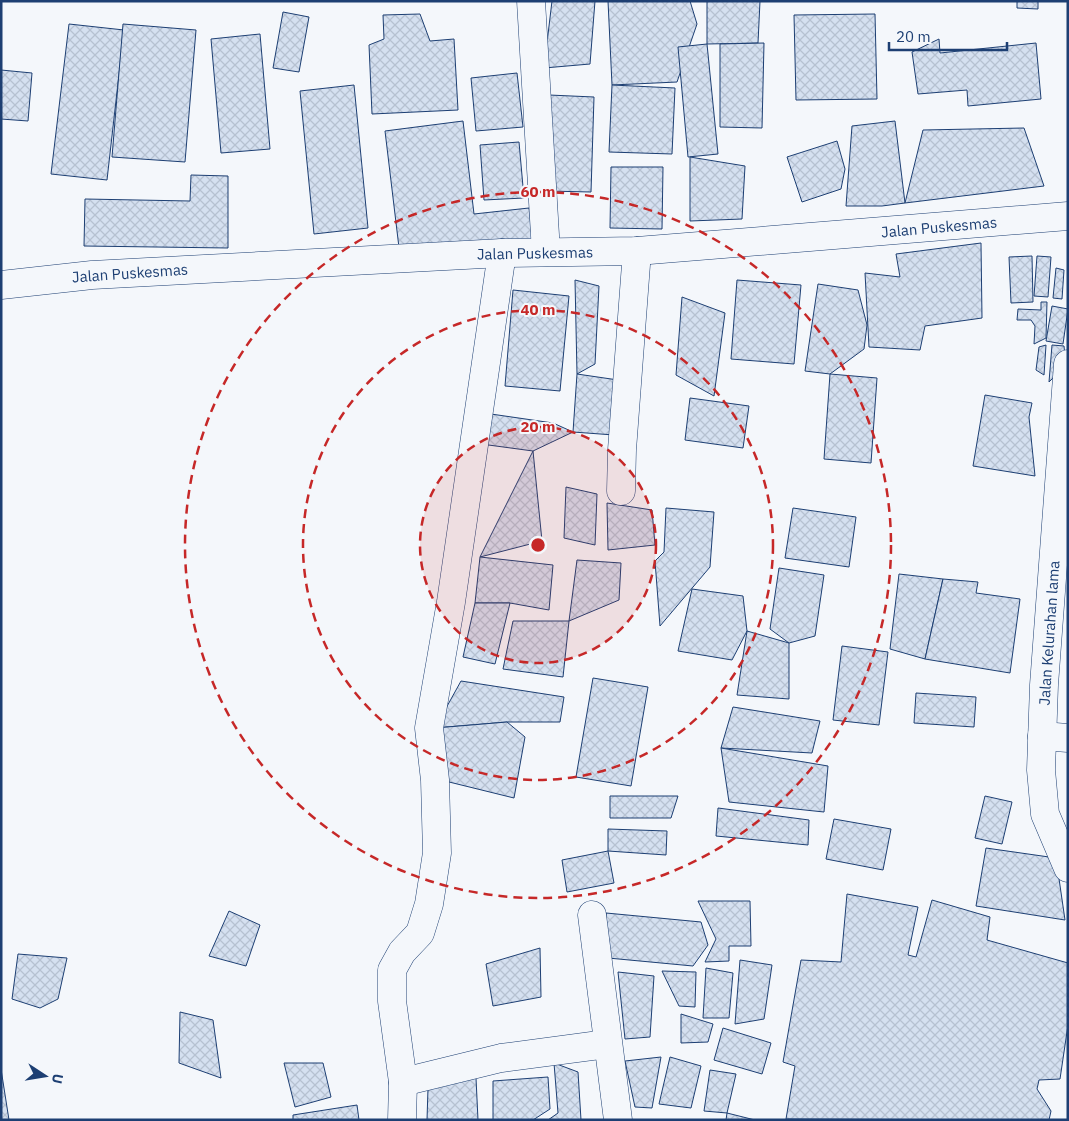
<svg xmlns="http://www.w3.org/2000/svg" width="1069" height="1121" font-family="'IBM Plex Sans',sans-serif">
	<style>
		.building { fill: url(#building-cross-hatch); stroke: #1d3f73 }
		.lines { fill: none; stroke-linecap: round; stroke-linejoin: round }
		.minor-casing { stroke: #1d3f73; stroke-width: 29 }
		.minor { stroke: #f4f7fb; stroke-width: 28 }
		.ring { fill: none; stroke: #c62828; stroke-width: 2.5; stroke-dasharray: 9 6 }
		.labels { text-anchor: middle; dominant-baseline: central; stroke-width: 4; stroke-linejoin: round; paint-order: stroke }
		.street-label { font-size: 15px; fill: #1d3f73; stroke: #f4f7fb }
		.centre { fill: #c62828; stroke: #f4f7fb; stroke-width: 2.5 }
		.ring-label { font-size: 15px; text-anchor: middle; font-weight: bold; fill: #c62828; stroke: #f4f7fb; stroke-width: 4; stroke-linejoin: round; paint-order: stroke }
	</style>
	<defs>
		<pattern id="building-cross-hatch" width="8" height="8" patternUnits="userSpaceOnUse" patternTransform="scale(1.25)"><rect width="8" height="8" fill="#d5e0f0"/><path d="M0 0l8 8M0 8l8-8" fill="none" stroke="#b6c1d1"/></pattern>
	</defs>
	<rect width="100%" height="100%" fill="#f4f7fb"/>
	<g class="building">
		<path d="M 552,1 L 595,1 L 590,64 L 544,68 Z"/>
		<path d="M 608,1 L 690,1 L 697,24 L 677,82 L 612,85 Z"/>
		<path d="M 707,1 L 760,1 L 758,43 L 707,44 Z"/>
		<path d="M 1017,1 L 1038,1 L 1038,9 L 1017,8 Z"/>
		<path d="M 283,12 L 309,17 L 299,72 L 273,68 Z"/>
		<path d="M 420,14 L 430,41 L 454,39 L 458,110 L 372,114 L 369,45 L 384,39 L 383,15 Z"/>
		<path d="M 875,14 L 877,99 L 796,100 L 794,15 Z"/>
		<path d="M 69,24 L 124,30 L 107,180 L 51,174 Z"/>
		<path d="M 123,24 L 196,30 L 185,162 L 112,157 Z"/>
		<path d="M 260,34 L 270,149 L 221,153 L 211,39 Z"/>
		<path d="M 939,39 L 940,53 L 1036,43 L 1041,99 L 968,106 L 967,90 L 918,94 L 912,52 Z"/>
		<path d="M 764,43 L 762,128 L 720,127 L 720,44 Z"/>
		<path d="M 707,44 L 718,154 L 688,157 L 678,47 Z"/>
		<path d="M 1,70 L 32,73 L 28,121 L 1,119 Z"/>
		<path d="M 517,73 L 523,127 L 476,131 L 471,78 Z"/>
		<path d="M 354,85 L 368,228 L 314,234 L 300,91 Z"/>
		<path d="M 612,85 L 675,88 L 672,154 L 609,152 Z"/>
		<path d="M 549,95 L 594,97 L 591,192 L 546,191 Z"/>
		<path d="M 463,121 L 474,214 L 529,208 L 533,240 L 400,256 L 385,131 Z"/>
		<path d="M 895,121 L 905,203 L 882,206 L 846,206 L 852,126 Z"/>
		<path d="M 1024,128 L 1044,186 L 905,203 L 923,130 Z"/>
		<path d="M 837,141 L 845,169 L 841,189 L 802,202 L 787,157 Z"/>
		<path d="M 519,142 L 524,198 L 484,200 L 480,145 Z"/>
		<path d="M 690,157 L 745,166 L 742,219 L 690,221 Z"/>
		<path d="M 611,167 L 663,167 L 662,229 L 610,228 Z"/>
		<path d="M 191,175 L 228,176 L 228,248 L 84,246 L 85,199 L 190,201 Z"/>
		<path d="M 981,243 L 982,318 L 925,326 L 920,350 L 869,347 L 865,273 L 900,277 L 896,254 Z"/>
		<path d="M 1032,256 L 1033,302 L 1011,303 L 1009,257 Z"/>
		<path d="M 1037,256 L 1051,257 L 1048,297 L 1034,296 Z"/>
		<path d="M 1056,268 L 1064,270 L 1062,299 L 1053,298 Z"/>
		<path d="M 575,280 L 599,286 L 595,364 L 577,374 Z"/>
		<path d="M 737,280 L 801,285 L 794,364 L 731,359 Z"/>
		<path d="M 818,284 L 858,290 L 867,325 L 864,349 L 830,374 L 805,371 Z"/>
		<path d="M 513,290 L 569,296 L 560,391 L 505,386 Z"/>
		<path d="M 682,297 L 725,313 L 714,396 L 676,375 Z"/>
		<path d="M 1041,302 L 1047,302 L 1046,338 L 1034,344 L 1035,326 L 1031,320 L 1017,320 L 1018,309 L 1041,310 Z"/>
		<path d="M 1052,306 L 1068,309 L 1063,344 L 1046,341 Z"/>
		<path d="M 1046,345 L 1044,375 L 1036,370 L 1039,347 Z"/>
		<path d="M 1052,345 L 1064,346 L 1065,357 L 1055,376 L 1049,382 Z"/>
		<path d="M 577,374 L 618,380 L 614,435 L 573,432 Z"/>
		<path d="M 830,374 L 877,378 L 871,463 L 824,459 Z"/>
		<path d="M 985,395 L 1032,403 L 1029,417 L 1035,476 L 973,466 Z"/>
		<path d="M 690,398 L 749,406 L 743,448 L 685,440 Z"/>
		<path d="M 484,413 L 553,423 L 573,432 L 533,451 L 481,444 Z"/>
		<path d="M 533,451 L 542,541 L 480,557 Z"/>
		<path d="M 566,487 L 597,494 L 595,545 L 564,538 Z"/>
		<path d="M 607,503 L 652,510 L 655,545 L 608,550 Z"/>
		<path d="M 666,508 L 714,512 L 710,567 L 660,626 L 655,561 L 664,552 Z"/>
		<path d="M 793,508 L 856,517 L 849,567 L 785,558 Z"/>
		<path d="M 480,557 L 553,565 L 549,610 L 510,603 L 475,603 Z"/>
		<path d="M 577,560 L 621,563 L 619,600 L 569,621 Z"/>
		<path d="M 779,568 L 824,575 L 815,636 L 789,643 L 770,629 Z"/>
		<path d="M 899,574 L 943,579 L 925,659 L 890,649 Z"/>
		<path d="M 943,579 L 978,582 L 976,593 L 1020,599 L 1010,673 L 925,659 Z"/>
		<path d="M 692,589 L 743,596 L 747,631 L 732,660 L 678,651 Z"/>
		<path d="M 475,603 L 510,603 L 495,664 L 463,657 Z"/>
		<path d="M 513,621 L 569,621 L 563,677 L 503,669 Z"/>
		<path d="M 747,631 L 789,643 L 789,699 L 737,695 Z"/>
		<path d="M 842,646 L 888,652 L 879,725 L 833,720 Z"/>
		<path d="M 593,678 L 648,687 L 631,786 L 576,777 Z"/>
		<path d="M 461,681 L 564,697 L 560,722 L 507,722 L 435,728 Z"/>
		<path d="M 916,693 L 976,697 L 974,727 L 914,723 Z"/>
		<path d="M 733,707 L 820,721 L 812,753 L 721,748 Z"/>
		<path d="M 507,722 L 525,737 L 514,798 L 441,780 L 435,728 Z"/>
		<path d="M 721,748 L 828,766 L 824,812 L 729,802 Z"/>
		<path d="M 610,796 L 678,796 L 671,818 L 610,818 Z"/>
		<path d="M 985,796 L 1012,802 L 1002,844 L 975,838 Z"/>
		<path d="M 718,808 L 809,820 L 808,845 L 716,836 Z"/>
		<path d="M 834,819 L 891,829 L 883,870 L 826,859 Z"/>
		<path d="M 608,829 L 667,831 L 666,855 L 608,851 Z"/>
		<path d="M 986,848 L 1056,858 L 1065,920 L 976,906 Z"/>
		<path d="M 608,851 L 614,883 L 567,892 L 562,860 Z"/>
		<path d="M 847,894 L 918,907 L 908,955 L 916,957 L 932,900 L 990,917 L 987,940 L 1068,963 L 1068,1025 L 1060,1079 L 1039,1080 L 1037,1089 L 1051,1111 L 1049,1120 L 786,1119 L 795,1066 L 783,1062 L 801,960 L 841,962 Z"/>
		<path d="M 698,901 L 750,901 L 751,946 L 729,946 L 729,961 L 705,962 L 716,939 Z"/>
		<path d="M 229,911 L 260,925 L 246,966 L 209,956 Z"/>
		<path d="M 606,913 L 701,922 L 708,945 L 693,966 L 608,958 Z"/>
		<path d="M 540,948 L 541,997 L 493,1006 L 486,964 Z"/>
		<path d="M 18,954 L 67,958 L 58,999 L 40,1008 L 12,999 Z"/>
		<path d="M 740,960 L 772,965 L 764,1019 L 735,1024 Z"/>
		<path d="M 706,968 L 733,973 L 729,1018 L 703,1018 Z"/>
		<path d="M 662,971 L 696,972 L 695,1007 L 679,1006 Z"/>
		<path d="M 618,972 L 654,976 L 650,1037 L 625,1039 Z"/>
		<path d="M 180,1012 L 213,1020 L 221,1078 L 179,1063 Z"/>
		<path d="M 681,1014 L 713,1024 L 708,1042 L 681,1043 Z"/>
		<path d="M 723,1028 L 771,1043 L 762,1074 L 714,1060 Z"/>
		<path d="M 661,1057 L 652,1108 L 635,1107 L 625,1061 Z"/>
		<path d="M 670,1057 L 701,1066 L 691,1108 L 659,1104 Z"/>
		<path d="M 284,1063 L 323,1063 L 331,1097 L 295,1107 Z"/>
		<path d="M 554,1063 L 578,1072 L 581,1120 L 548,1120 L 558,1113 Z"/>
		<path d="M 1,1069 L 9,1120 L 1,1120 Z"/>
		<path d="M 710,1070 L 736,1074 L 727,1113 L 704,1111 Z"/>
		<path d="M 548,1077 L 550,1109 L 533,1120 L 493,1120 L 493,1081 Z"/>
		<path d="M 476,1078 L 478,1120 L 427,1120 L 428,1088 Z"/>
		<path d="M 357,1105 L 359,1120 L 293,1120 L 293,1115 Z"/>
		<path d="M 727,1113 L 755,1120 L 726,1120 Z"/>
	</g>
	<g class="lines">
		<g class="minor-casing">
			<g id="minor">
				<path d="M 531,1 L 546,252"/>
				<path d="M 1,285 L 92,275 L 502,253 L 637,251 L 1068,216"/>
				<path d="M 1068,364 L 1044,685 L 1041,770 L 1045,814 L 1068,868"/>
				<path d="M 621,491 L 622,450 L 637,251"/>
				<path d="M 1042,736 L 1068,738"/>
				<path d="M 592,915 L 618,1120"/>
				<path d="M 403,1082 L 501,1058 L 607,1044"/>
				<path d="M 402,1120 L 403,1082 L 392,1001 L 392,970 L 402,952 L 420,933 L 429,904 L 437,853 L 435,780 L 429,728 L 451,602 L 502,253"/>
			</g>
		</g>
		<use href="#minor" class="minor"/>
	</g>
	<circle cx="538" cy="545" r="118" fill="#c62828" fill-opacity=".12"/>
	<g class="ring">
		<circle cx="538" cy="545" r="118"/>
		<circle cx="538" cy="545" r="235"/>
		<circle cx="538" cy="545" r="353"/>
	</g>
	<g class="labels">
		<g class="street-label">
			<text transform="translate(939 227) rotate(-5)">Jalan Puskesmas</text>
			<text transform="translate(535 253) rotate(-1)">Jalan Puskesmas</text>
			<text transform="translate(130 273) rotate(-4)">Jalan Puskesmas</text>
			<text transform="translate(1049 633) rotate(-86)">Jalan Kelurahan lama</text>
		</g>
	</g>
	<circle cx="538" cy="545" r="8" class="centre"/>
	<g class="ring-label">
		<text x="538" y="197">60 m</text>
		<text x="538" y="315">40 m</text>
		<text x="538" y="432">20 m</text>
	</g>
	<rect width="1069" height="1121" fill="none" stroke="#1d3f73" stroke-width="5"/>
	<g transform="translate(45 1076) rotate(102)" stroke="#f4f7fb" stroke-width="4" paint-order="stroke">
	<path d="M0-4L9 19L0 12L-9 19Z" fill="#1d3f73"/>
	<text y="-8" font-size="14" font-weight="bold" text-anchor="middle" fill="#1d3f73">U</text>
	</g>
	<path d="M889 42v8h118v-8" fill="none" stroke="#1d3f73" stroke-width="2.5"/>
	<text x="896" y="42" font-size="15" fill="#1d3f73" stroke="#f4f7fb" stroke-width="4" paint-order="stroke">20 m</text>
</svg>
